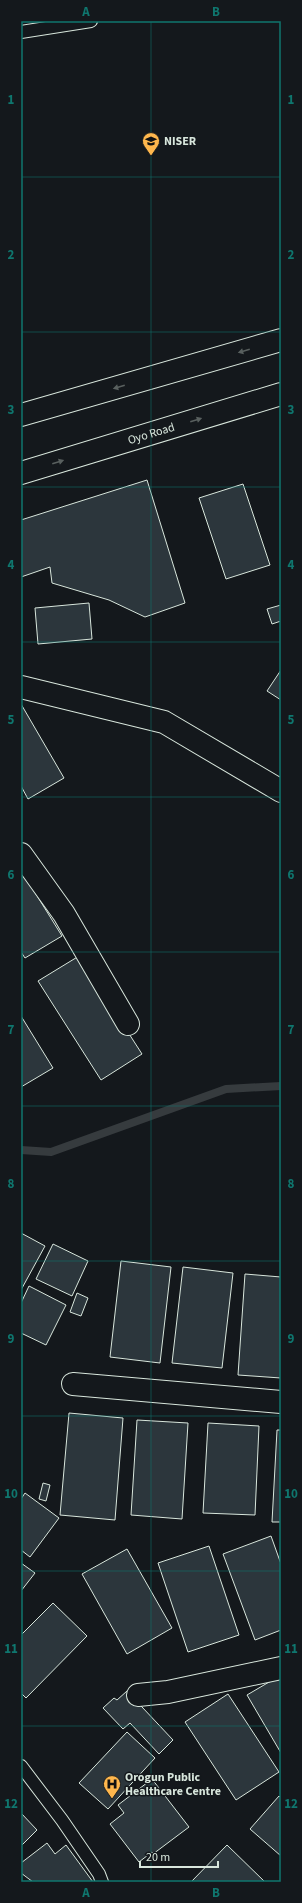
<svg xmlns="http://www.w3.org/2000/svg" width="302" height="1903" font-family="'Source Sans 3',sans-serif">
	<style>
		.lines { fill: none; stroke-linecap: round; stroke-linejoin: round }
		.stream { stroke: #363b3e; stroke-width: 8 }
		.building { fill: #2c363c; stroke: #d8e6dc }
		.service-casing { stroke: #d8e6dc; stroke-width: 14 }
		.minor-casing { stroke: #d8e6dc; stroke-width: 24 }
		.trunk-casing { stroke: #d8e6dc; stroke-width: 24 }
		.service { stroke: #14181c; stroke-width: 12 }
		.minor { stroke: #14181c; stroke-width: 22 }
		.trunk { stroke: #14181c; stroke-width: 22 }
		.oneway { fill: #59605f }
		.grid { fill: none; stroke: #0f766e; stroke-width: 1; stroke-opacity: 0.55 }
		.labels { text-anchor: middle; dominant-baseline: central; stroke-width: 3; stroke-linejoin: round; paint-order: stroke }
		.poi-label { font-size: 12px; font-weight: bold; fill: #d8e6dc; stroke: #14181c; text-anchor: start }
		.street-label { font-size: 12px; fill: #d8e6dc; stroke: #14181c }
		.neatline { fill: none; stroke: #0f766e; stroke-width: 1.5 }
		.grid-label { font-size: 13px; text-anchor: middle; font-weight: bold; fill: #0f766e }
	</style>
	<rect width="100%" height="100%" fill="#14181c"/>
	<g class="lines">
		<path class="stream" d="M 21,1150 L 51,1152 L 226,1089 L 281,1086"/>
	</g>
	<g class="building">
		<path d="M 147,480 L 185,603 L 145,617 L 109,600 L 52,583 L 50,567 L 21,577 L 21,520 Z"/>
		<path d="M 243,484 L 270,565 L 226,579 L 199,498 Z"/>
		<path d="M 89,603 L 92,639 L 38,644 L 35,608 Z"/>
		<path d="M 281,605 L 281,621 L 272,624 L 267,609 Z"/>
		<path d="M 281,670 L 281,700 L 267,691 Z"/>
		<path d="M 21,704 L 64,778 L 28,799 L 21,786 Z"/>
		<path d="M 21,870 L 62,936 L 25,958 L 21,952 Z"/>
		<path d="M 79,956 L 142,1054 L 101,1080 L 38,981 Z"/>
		<path d="M 21,1016 L 53,1068 L 21,1087 Z"/>
		<path d="M 21,1233 L 45,1246 L 21,1290 Z"/>
		<path d="M 53,1244 L 88,1261 L 72,1296 L 36,1279 Z"/>
		<path d="M 121,1261 L 171,1267 L 160,1363 L 110,1357 Z"/>
		<path d="M 183,1267 L 233,1273 L 222,1368 L 172,1363 Z"/>
		<path d="M 245,1274 L 281,1277 L 281,1378 L 238,1375 Z"/>
		<path d="M 29,1286 L 66,1305 L 46,1345 L 21,1333 L 21,1303 Z"/>
		<path d="M 77,1293 L 88,1298 L 81,1316 L 70,1312 Z"/>
		<path d="M 69,1413 L 123,1418 L 115,1520 L 60,1515 Z"/>
		<path d="M 137,1420 L 188,1423 L 182,1519 L 131,1515 Z"/>
		<path d="M 208,1423 L 259,1426 L 255,1515 L 203,1513 Z"/>
		<path d="M 277,1430 L 281,1430 L 281,1522 L 272,1522 Z"/>
		<path d="M 43,1483 L 50,1485 L 46,1501 L 39,1499 Z"/>
		<path d="M 25,1493 L 59,1518 L 30,1557 L 21,1550 L 21,1499 Z"/>
		<path d="M 271,1536 L 281,1564 L 281,1630 L 255,1640 L 223,1554 Z"/>
		<path d="M 209,1546 L 239,1635 L 188,1652 L 158,1563 Z"/>
		<path d="M 127,1549 L 172,1628 L 127,1654 L 82,1574 Z"/>
		<path d="M 21,1563 L 35,1573 L 21,1591 Z"/>
		<path d="M 53,1603 L 87,1636 L 26,1698 L 21,1693 L 21,1635 Z"/>
		<path d="M 281,1675 L 281,1753 L 247,1695 Z"/>
		<path d="M 127,1691 L 173,1740 L 159,1754 L 130,1723 L 123,1729 L 103,1708 L 114,1698 L 117,1700 Z"/>
		<path d="M 228,1694 L 279,1772 L 236,1800 L 185,1722 Z"/>
		<path d="M 127,1732 L 155,1758 L 108,1809 L 79,1783 Z"/>
		<path d="M 152,1779 L 189,1827 L 153,1854 L 152,1852 L 139,1862 L 110,1824 L 124,1813 L 118,1805 Z"/>
		<path d="M 279,1796 L 281,1798 L 281,1856 L 250,1829 Z"/>
		<path d="M 21,1813 L 37,1830 L 21,1846 Z"/>
		<path d="M 47,1843 L 55,1854 L 66,1845 L 93,1882 L 33,1882 L 21,1873 L 21,1863 Z"/>
		<path d="M 227,1845 L 265,1882 L 191,1882 Z"/>
	</g>
	<g class="lines">
		<g class="service-casing">
			<g id="service">
				<path d="M 21,32 L 91,21"/>
				<path d="M 21,1766 L 62,1820 L 99,1874 L 102,1882"/>
			</g>
		</g>
		<g class="minor-casing">
			<g id="minor">
				<path d="M 21,687 L 164,722 L 281,791"/>
				<path d="M 21,854 L 64,914 L 128,1024"/>
				<path d="M 73,1384 L 281,1402"/>
				<path d="M 138,1695 L 168,1692 L 281,1668"/>
			</g>
		</g>
		<g class="trunk-casing">
			<g id="trunk">
				<path d="M 21,415 L 281,340"/>
				<path id="s1" d="M 21,473 L 281,394"/>
			</g>
		</g>
		<use href="#service" class="service"/>
		<use href="#minor" class="minor"/>
		<use href="#trunk" class="trunk"/>
	</g>
	<defs><path id="oneway-solid" d="M-6-.8H1V-3.2L6.5 0L1 3.2V.8H-6Z"/></defs>
	<g class="oneway">
		<use href="#oneway-solid" transform="translate(244 351) rotate(164)"/>
		<use href="#oneway-solid" transform="translate(119 387) rotate(164)"/>
		<use href="#oneway-solid" transform="translate(196 420) rotate(-17)"/>
		<use href="#oneway-solid" transform="translate(58 462) rotate(-17)"/>
	</g>
	<path class="grid" d="M 151,21 L 151,1882M 21,177 L 281,177M 21,332 L 281,332M 21,487 L 281,487M 21,642 L 281,642M 21,797 L 281,797M 21,952 L 281,952M 21,1106 L 281,1106M 21,1261 L 281,1261M 21,1416 L 281,1416M 21,1571 L 281,1571M 21,1726 L 281,1726"/>
	<defs>
		<g id="school-pin" transform="scale(0.9)"><path d="M0 17L-7.5 6A9.5 9.5 0 1 1 7.5 6Z" fill="#ffb74d" stroke="#14181c"/><path d="M0-5L7-2L0 1L-7-2ZM-4 1L0 2.5L4 1V4Q0 6-4 4Z" fill="#111"/></g>
		<g id="hospital-pin" transform="scale(0.9)"><path d="M0 17L-7.5 6A9.5 9.5 0 1 1 7.5 6Z" fill="#ffb74d" stroke="#14181c"/><path d="M-5-5h3v3.5h4V-5h3V5h-3V1.5h-4V5h-3Z" fill="#111"/></g>
	</defs>
	<g fill-rule="evenodd">
		<use href="#school-pin" x="151" y="141"/>
		<use href="#hospital-pin" x="112" y="1784"/>
	</g>
	<g class="labels">
		<g class="poi-label">
			<text x="164" y="141">NISER</text>
			<text x="125" y="1777">Orogun Public<tspan x="125" dy="14">Healthcare Centre</tspan></text>
		</g>
		<g class="street-label">
			<text stroke="none"><textPath href="#s1" startOffset="136">Oyo Road</textPath></text>
		</g>
	</g>
	<rect width="302" height="1903" fill="none" stroke="#14181c" stroke-width="44"/>
	<path d="M140 1861v6h78v-6" fill="none" stroke="#d8e6dc" stroke-width="2"/>
	<text x="146" y="1861" font-size="12" fill="#d8e6dc" stroke="#14181c" stroke-width="3" paint-order="stroke">20 m</text>
	<rect x="22" y="22" width="258" height="1859" class="neatline"/>
	<g class="grid-label">
		<text x="86" y="16">A</text>
		<text x="216" y="16">B</text>
		<text x="11" y="104">1</text>
		<text x="291" y="104">1</text>
		<text x="11" y="259">2</text>
		<text x="291" y="259">2</text>
		<text x="11" y="414">3</text>
		<text x="291" y="414">3</text>
		<text x="11" y="569">4</text>
		<text x="291" y="569">4</text>
		<text x="11" y="724">5</text>
		<text x="291" y="724">5</text>
		<text x="11" y="879">6</text>
		<text x="291" y="879">6</text>
		<text x="11" y="1034">7</text>
		<text x="291" y="1034">7</text>
		<text x="11" y="1188">8</text>
		<text x="291" y="1188">8</text>
		<text x="11" y="1343">9</text>
		<text x="291" y="1343">9</text>
		<text x="11" y="1498">10</text>
		<text x="291" y="1498">10</text>
		<text x="11" y="1653">11</text>
		<text x="291" y="1653">11</text>
		<text x="11" y="1808">12</text>
		<text x="291" y="1808">12</text>
		<text x="86" y="1897">A</text>
		<text x="216" y="1897">B</text>
	</g>
</svg>
